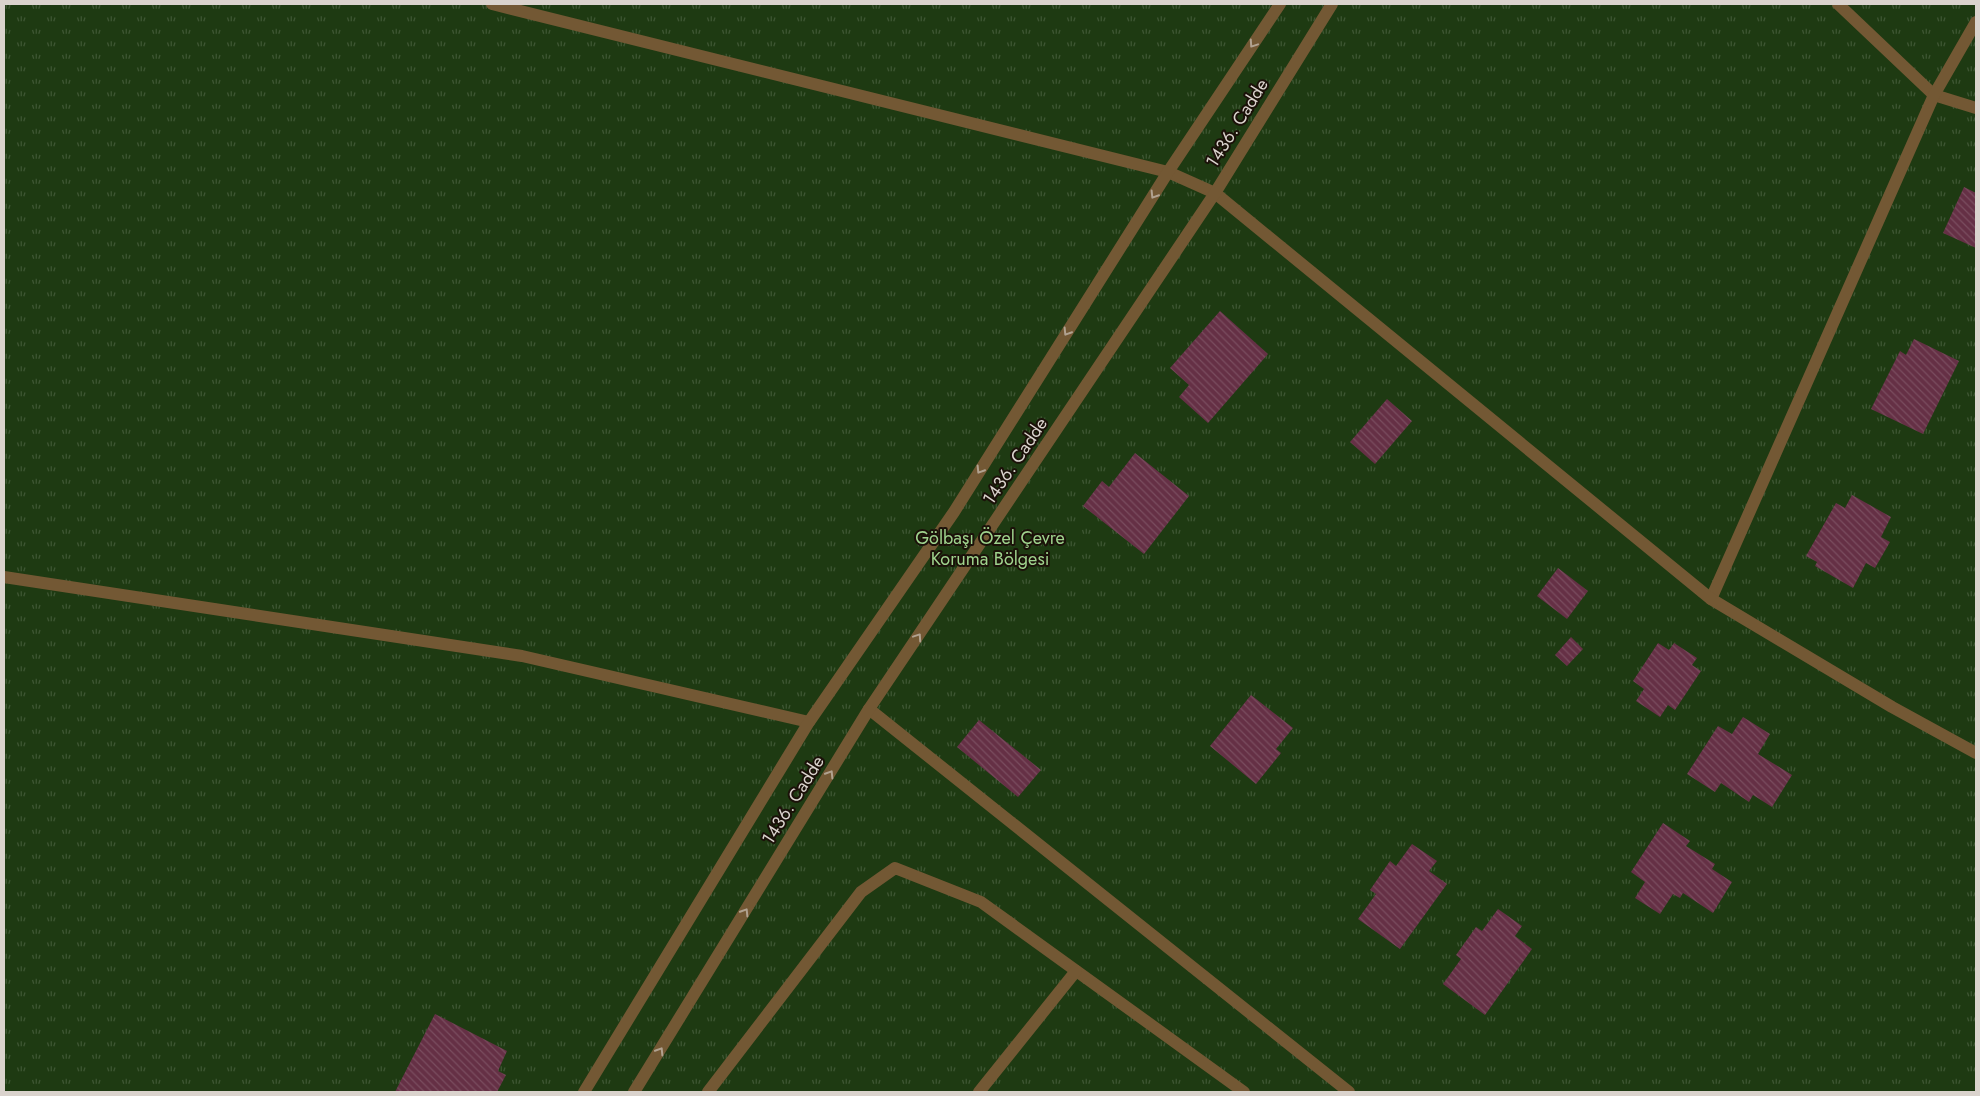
<svg xmlns="http://www.w3.org/2000/svg" width="1980" height="1096" font-family="Jost,sans-serif">
	<style>
		.park { fill: url(#park-tufts) }
		.building { fill: url(#building-back-hatch) }
		.lines { fill: none; stroke-linecap: round; stroke-linejoin: round }
		.minor { stroke: #735834; stroke-width: 12 }
		.tertiary { stroke: #735834; stroke-width: 12 }
		.oneway { stroke: #b1a290 }
		.labels { text-anchor: middle; dominant-baseline: central; stroke-width: 4; stroke-linejoin: round; paint-order: stroke }
		.street-label { font-size: 18px; fill: #dad3cd; stroke: #1b1109 }
		.park-label { font-size: 18px; fill: #9fd38d; stroke: #1b1109 }
	</style>
	<defs>
		<pattern id="park-tufts" width="24" height="20" patternUnits="userSpaceOnUse" patternTransform="scale(1.25)"><rect width="24" height="20" fill="#1e3a12"/><path d="M3 7l-1-3M5 7V3M7 7l1-3M15 17l-1-3M17 17v-4M19 17l1-3" fill="none" stroke="#3e5633"/></pattern>
		<pattern id="building-back-hatch" width="6" height="6" patternUnits="userSpaceOnUse" patternTransform="scale(1.25)"><rect width="6" height="6" fill="#653045"/><path d="M-1 5l2 2M0 0l6 6M5-1l2 2" fill="none" stroke="#7a4d5f"/></pattern>
	</defs>
	<rect width="100%" height="100%" fill="#251a12"/>
	<rect class="park" x="4" y="4" width="1972" height="1088"/>
	<g class="building">
		<path d="M 1964,187 L 1976,193 L 1976,248 L 1943,233 Z"/>
		<path d="M 1220,311 L 1268,354 L 1208,423 L 1179,397 L 1189,385 L 1170,368 Z"/>
		<path d="M 1914,339 L 1959,361 L 1923,434 L 1871,409 L 1900,351 L 1906,355 Z"/>
		<path d="M 1387,399 L 1412,421 L 1375,464 L 1350,442 Z"/>
		<path d="M 1135,453 L 1189,496 L 1144,554 L 1083,506 L 1102,481 L 1109,487 Z"/>
		<path d="M 1852,495 L 1891,517 L 1881,537 L 1890,542 L 1875,568 L 1866,563 L 1853,588 L 1815,566 L 1817,562 L 1806,556 L 1836,503 L 1845,508 Z"/>
		<path d="M 1558,568 L 1588,591 L 1567,619 L 1537,596 Z"/>
		<path d="M 1571,637 L 1583,649 L 1567,666 L 1555,655 Z"/>
		<path d="M 1658,643 L 1669,650 L 1674,643 L 1697,658 L 1692,665 L 1701,671 L 1675,710 L 1668,705 L 1660,717 L 1636,701 L 1644,689 L 1633,681 Z"/>
		<path d="M 1251,695 L 1293,728 L 1276,749 L 1281,753 L 1256,784 L 1210,746 Z"/>
		<path d="M 1743,717 L 1770,734 L 1758,754 L 1792,775 L 1772,807 L 1753,795 L 1749,802 L 1721,783 L 1715,792 L 1687,774 L 1718,726 L 1732,734 Z"/>
		<path d="M 979,720 L 1041,770 L 1018,797 L 957,747 Z"/>
		<path d="M 1663,823 L 1690,841 L 1686,846 L 1715,864 L 1712,869 L 1732,882 L 1713,913 L 1683,893 L 1680,898 L 1673,894 L 1660,914 L 1635,898 L 1645,882 L 1631,872 Z"/>
		<path d="M 1412,844 L 1437,861 L 1429,871 L 1447,884 L 1400,949 L 1358,919 L 1376,894 L 1370,890 L 1390,861 L 1396,866 Z"/>
		<path d="M 1498,909 L 1522,926 L 1515,936 L 1532,949 L 1485,1015 L 1443,984 L 1461,959 L 1456,955 L 1476,927 L 1482,931 Z"/>
		<path d="M 435,1014 L 507,1051 L 498,1071 L 506,1075 L 497,1092 L 395,1092 Z"/>
	</g>
	<g class="lines">
		<g class="minor">
			<path d="M 492,4 L 1168,172"/>
			<path d="M 1838,4 L 1934,95 L 1976,108"/>
			<path d="M 4,577 L 522,656 L 809,722"/>
			<path d="M 1711,599 L 1934,95 L 1976,22"/>
			<path d="M 869,709 L 1349,1092"/>
			<path d="M 708,1092 L 861,892 L 895,868 L 981,902 L 1244,1092"/>
			<path d="M 979,1092 L 1076,971"/>
		</g>
		<g class="tertiary">
			<path d="M 1168,172 L 1215,193 L 1711,599 L 1892,707 L 1976,753"/>
			<path d="M 584,1092 L 809,722 L 954,512 L 1168,172 L 1280,4"/>
			<path d="M 634,1092 L 869,709 L 1215,193 L 1332,4"/>
		</g>
	</g>
	<defs><path id="oneway-chevron" d="M-2-3.5L2.5 0L-2 3.5" fill="none" stroke-width="1.6" stroke-linecap="round" stroke-linejoin="round" transform="scale(1.25)"/></defs>
	<g class="oneway">
		<use href="#oneway-chevron" transform="translate(1253 44) rotate(124)"/>
		<use href="#oneway-chevron" transform="translate(1154 195) rotate(122)"/>
		<use href="#oneway-chevron" transform="translate(1067 332) rotate(122)"/>
		<use href="#oneway-chevron" transform="translate(980 470) rotate(122)"/>
		<use href="#oneway-chevron" transform="translate(918 637) rotate(-56)"/>
		<use href="#oneway-chevron" transform="translate(830 774) rotate(-58)"/>
		<use href="#oneway-chevron" transform="translate(745 912) rotate(-58)"/>
		<use href="#oneway-chevron" transform="translate(660 1051) rotate(-58)"/>
	</g>
	<g class="labels">
		<g class="street-label">
			<text transform="translate(1237 123) rotate(-58)">1436. Cadde</text>
			<text transform="translate(1015 461) rotate(-56)">1436. Cadde</text>
			<text transform="translate(793 800) rotate(-58)">1436. Cadde</text>
		</g>
		<g class="park-label">
			<text x="990" y="538">Gölbaşı Özel Çevre<tspan x="990" dy="21">Koruma Bölgesi</tspan></text>
		</g>
	</g>
	<rect width="1980" height="1096" fill="none" stroke="#dad3cd" stroke-width="10"/>
</svg>
